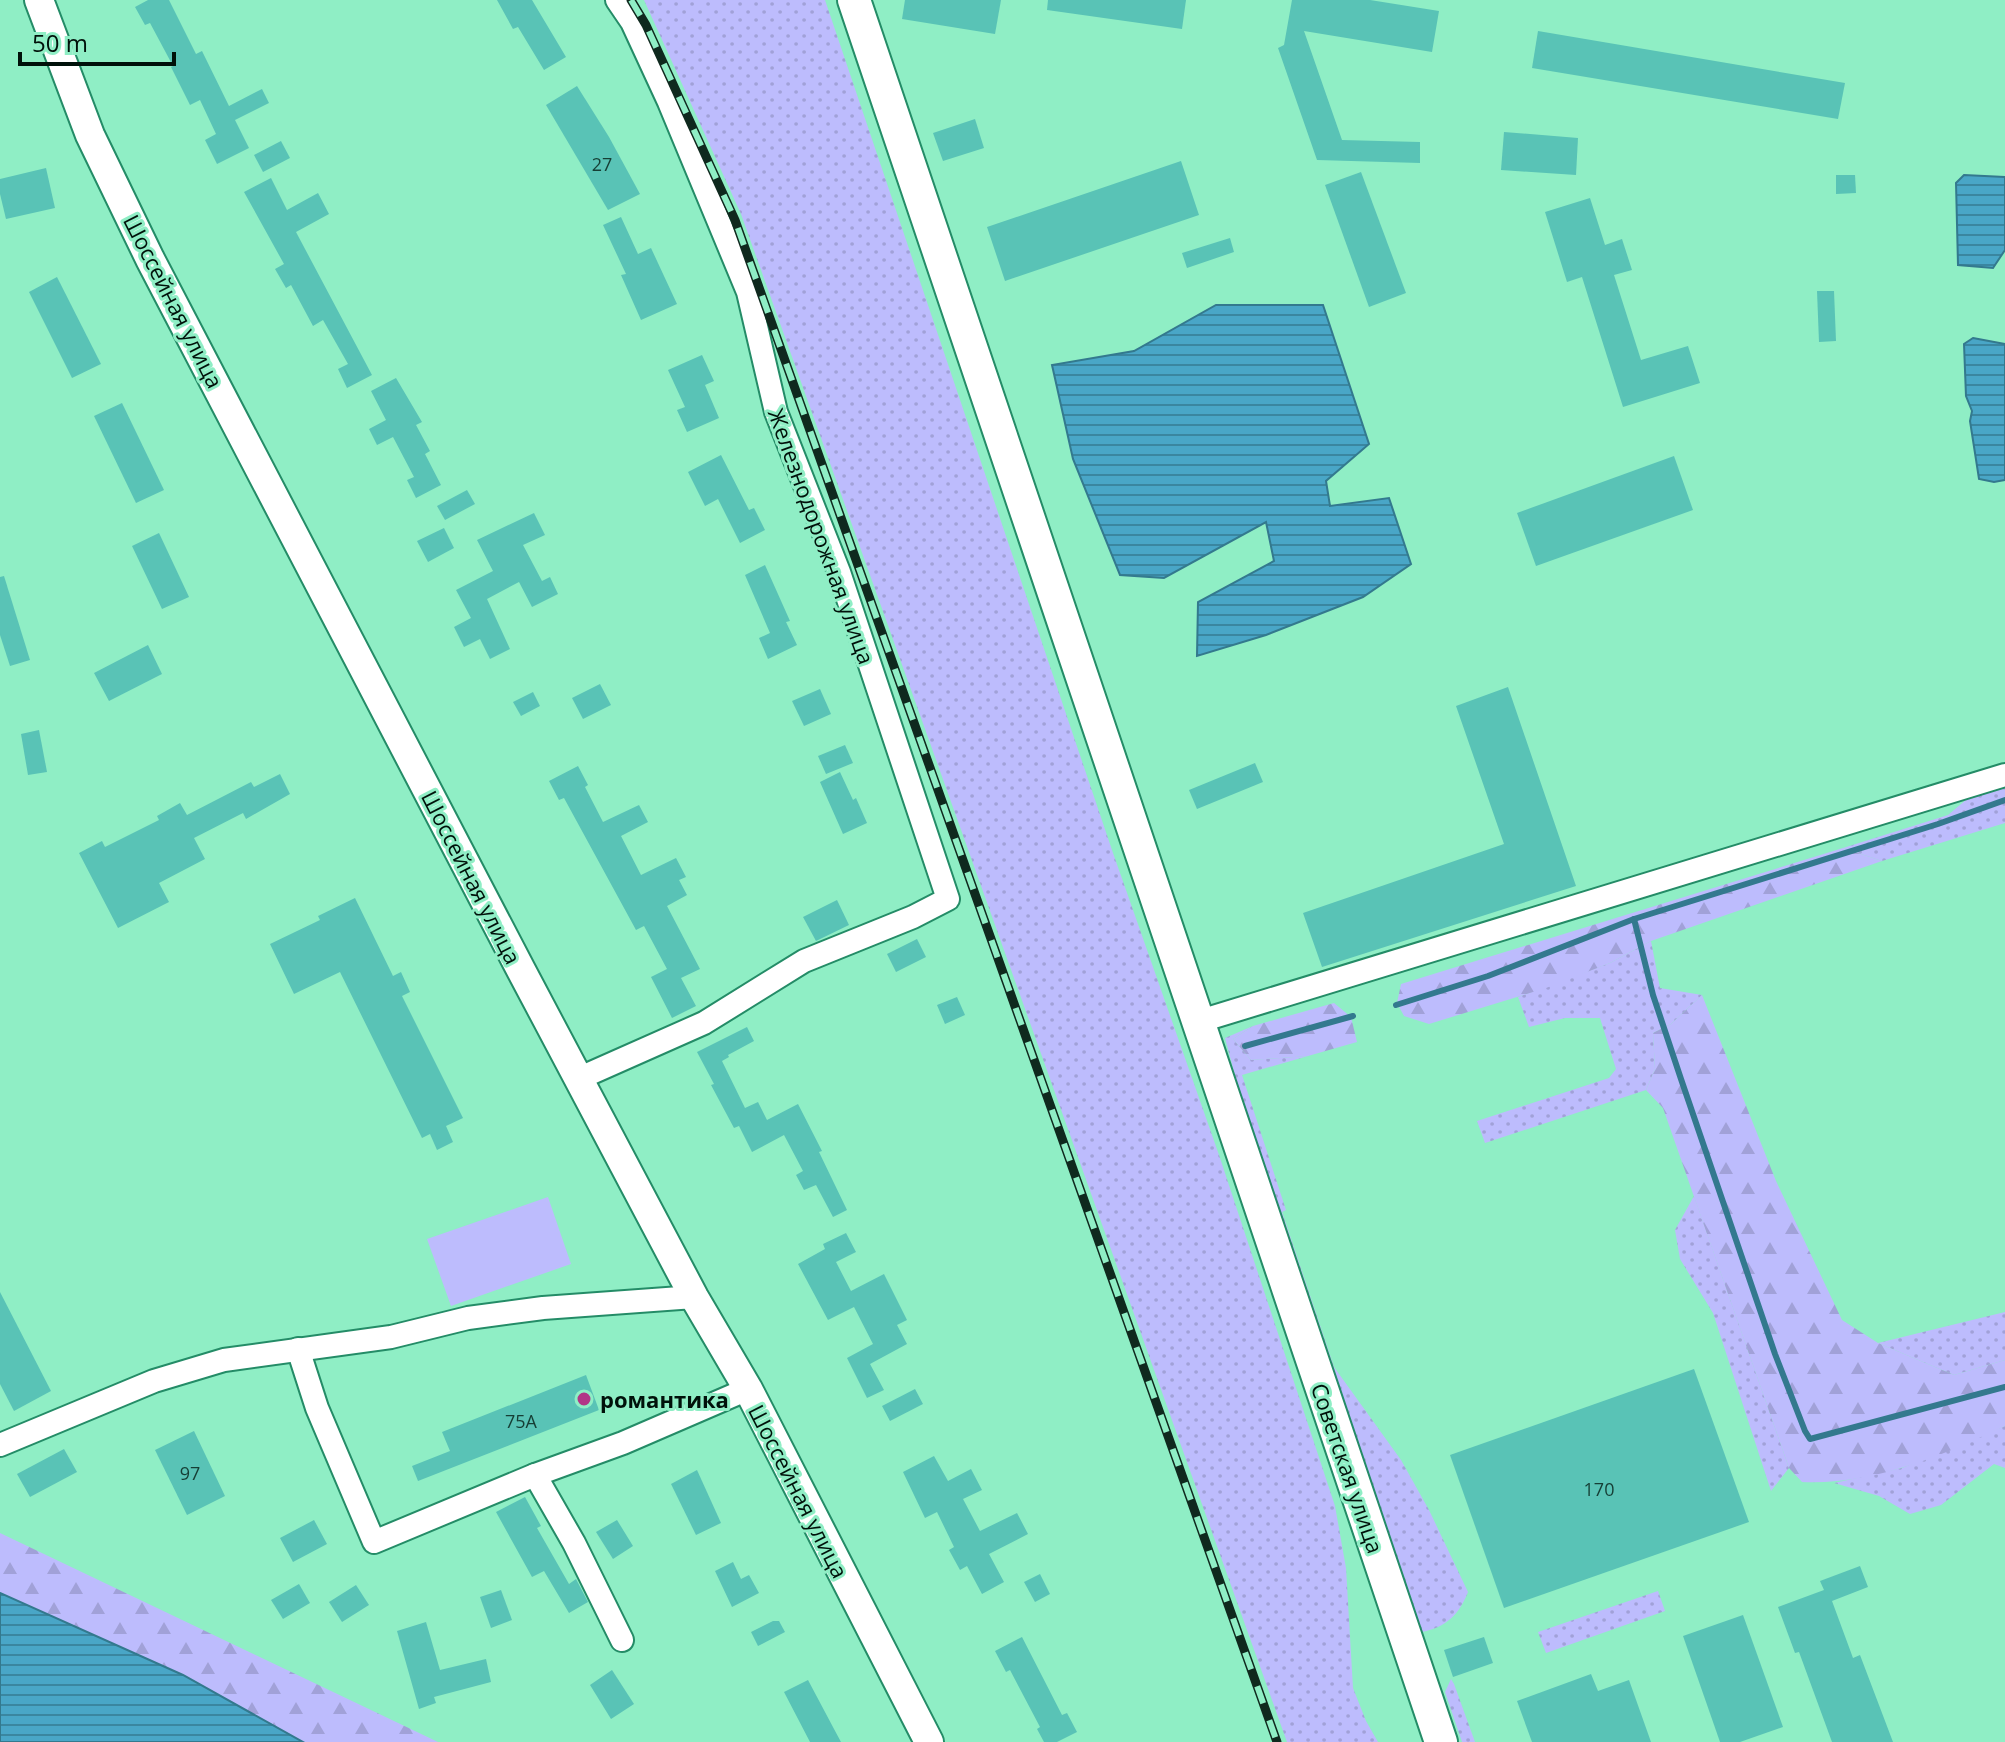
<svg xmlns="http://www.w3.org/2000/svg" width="2005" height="1742" font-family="'Open Sans',sans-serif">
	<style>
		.grass { fill: url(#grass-dots) }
		.forest { fill: url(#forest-firs) }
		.pitch { fill: #bdbcfd }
		.water { fill: url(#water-rules); stroke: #33798e; stroke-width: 2 }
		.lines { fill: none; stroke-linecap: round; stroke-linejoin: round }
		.stream { stroke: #33798e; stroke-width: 6 }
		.building { fill: #59c3b6 }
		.minor-casing { stroke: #248c67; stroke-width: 26 }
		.tertiary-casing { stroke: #248c67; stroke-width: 32 }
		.secondary-casing { stroke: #248c67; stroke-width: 36 }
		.minor { stroke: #fff; stroke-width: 22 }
		.tertiary { stroke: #fff; stroke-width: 28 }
		.secondary { stroke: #fff; stroke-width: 32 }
		.rail-casing { stroke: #0f291e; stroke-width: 9 }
		.rail { stroke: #8feec5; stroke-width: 6; stroke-dasharray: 18; stroke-linecap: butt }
		.poi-dot { fill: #b23687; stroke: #8feec5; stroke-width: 3 }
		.labels { text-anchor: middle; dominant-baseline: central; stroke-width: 6; stroke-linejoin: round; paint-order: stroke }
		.number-label { font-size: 18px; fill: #163e35 }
		.street-label { font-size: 22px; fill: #00110a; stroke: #8feec5 }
		.poi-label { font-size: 22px; font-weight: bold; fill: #00110a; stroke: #8feec5; text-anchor: start }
	</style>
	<defs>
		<pattern id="grass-dots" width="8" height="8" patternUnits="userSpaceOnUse" patternTransform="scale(2)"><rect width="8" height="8" fill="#bdbcfd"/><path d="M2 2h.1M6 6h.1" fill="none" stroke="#a1a1d8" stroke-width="1.8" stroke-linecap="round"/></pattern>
		<pattern id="forest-firs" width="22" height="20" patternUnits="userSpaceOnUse" patternTransform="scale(2)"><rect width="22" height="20" fill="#bdbcfd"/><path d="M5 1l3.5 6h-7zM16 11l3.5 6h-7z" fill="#a1a1d8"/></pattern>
		<pattern id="water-rules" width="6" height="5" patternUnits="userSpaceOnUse" patternTransform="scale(2)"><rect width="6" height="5" fill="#49a6c7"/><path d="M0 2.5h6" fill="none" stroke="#3a86a0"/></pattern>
	</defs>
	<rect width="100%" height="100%" fill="#8feec5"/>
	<g class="grass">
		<path d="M 644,0 L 825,0 L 1113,853 L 1219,1155 L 1335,1506 L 1346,1568 L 1353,1688 L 1366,1721 L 1378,1742 L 1287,1742 L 741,214 Z"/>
		<path d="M 2005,787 L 2005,823 L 1882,861 L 1843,848 L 1948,815 L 1967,799 Z"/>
		<path d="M 1651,941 L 1660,988 L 1702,995 L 1671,1024 L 1653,1033 L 1655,1069 L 1646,1090 L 1485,1143 L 1477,1121 L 1609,1078 L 1616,1069 L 1600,1018 L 1565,1018 L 1529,1027 L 1518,997 L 1610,963 Z"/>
		<path d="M 1253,1026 L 1233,1039 L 1251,1060 L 1308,1056 L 1242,1075 L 1286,1210 L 1282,1212 L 1334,1367 L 1401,1460 L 1429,1510 L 1468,1592 C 1459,1615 1446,1627 1422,1632 L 1409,1616 L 1257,1158 L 1225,1038 Z"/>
		<path d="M 1694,1196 L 1789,1468 L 1771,1491 L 1713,1313 L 1680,1259 L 1675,1230 Z"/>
		<path d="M 2005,1312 L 2005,1360 L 1954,1375 L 1878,1343 Z"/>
		<path d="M 2005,1426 L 2005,1468 L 1994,1464 L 1941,1505 L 1910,1514 L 1879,1496 L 1834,1483 L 1902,1468 Z"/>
		<path d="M 1658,1591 L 1665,1611 L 1546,1653 L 1538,1632 Z"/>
		<path d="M 1451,1679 L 1454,1684 L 1475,1742 L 1462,1742 L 1445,1692 Z"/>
	</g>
	<g class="forest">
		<path d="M 1843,848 L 1882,861 L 1651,941 L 1610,963 L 1546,988 L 1429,1024 L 1404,1016 L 1397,1003 L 1401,984 Z"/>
		<path d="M 1702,995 L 1776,1181 L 1842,1320 L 1878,1343 L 1954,1375 L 2005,1360 L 2005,1426 C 1942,1456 1873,1485 1802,1482 L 1789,1468 L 1663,1108 L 1646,1090 L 1655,1069 L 1653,1033 L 1671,1024 Z"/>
		<path d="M 1334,1003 L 1351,1017 L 1357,1042 L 1308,1056 L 1251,1060 L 1233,1039 L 1253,1026 Z"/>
		<path d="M 0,1533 L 438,1742 L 271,1742 L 0,1618 Z"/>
	</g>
	<path class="pitch" d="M 548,1197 L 571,1264 L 451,1306 L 427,1239 Z"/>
	<g class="water">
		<path d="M 1964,175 L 2005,177 L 2005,250 L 1993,268 L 1958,265 L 1956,183 Z"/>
		<path d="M 1216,305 L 1323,305 L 1369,444 L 1326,481 L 1330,506 L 1389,498 L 1411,564 L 1363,597 L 1266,635 L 1197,656 L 1198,602 L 1274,561 L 1266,522 L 1164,578 L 1120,575 L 1073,459 L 1052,365 L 1134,351 Z"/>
		<path d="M 1973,338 L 2005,344 L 2005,480 L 1994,482 L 1979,479 L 1970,421 L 1972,411 L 1966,396 L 1964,344 Z"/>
		<path d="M 0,1593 L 183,1675 L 303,1742 L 0,1742 Z"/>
	</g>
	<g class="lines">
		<g class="stream">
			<path d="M 1634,919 L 1653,995 L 1681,1079 L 1775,1354 L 1805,1431 L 1810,1439 L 2005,1387"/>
			<path d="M 1396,1005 L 1488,976 L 1634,919 L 1938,824 L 2005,800"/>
			<path d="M 1245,1046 L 1353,1016"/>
		</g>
	</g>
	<g class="building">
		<path d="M 148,0 L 169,0 L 196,54 L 202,51 L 229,106 L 262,89 L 269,103 L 235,120 L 249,148 L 217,164 L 205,140 L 216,134 L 200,100 L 190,105 L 171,67 L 173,66 L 150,23 L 145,25 L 135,7 Z"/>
		<path d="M 497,0 L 532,0 L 566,57 L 544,70 L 518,27 L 513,29 Z"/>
		<path d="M 905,0 L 1001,0 L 995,34 L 902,19 Z"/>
		<path d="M 1048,0 L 1186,0 L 1182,29 L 1047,10 Z"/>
		<path d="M 1292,0 L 1370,0 L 1439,11 L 1432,52 L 1304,31 L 1342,140 L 1420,142 L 1420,163 L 1317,160 L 1278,48 L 1284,45 Z"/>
		<path d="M 1538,31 L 1845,83 L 1838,119 L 1532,68 Z"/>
		<path d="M 577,86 L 609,137 L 640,194 L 608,210 L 546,105 Z"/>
		<path d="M 975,119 L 984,148 L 943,161 L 933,133 Z"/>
		<path d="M 1504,132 L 1578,138 L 1576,175 L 1501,170 Z"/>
		<path d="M 281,141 L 290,158 L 263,172 L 254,155 Z"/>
		<path d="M 1181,161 L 1199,215 L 1005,281 L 987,227 Z"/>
		<path d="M 46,168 L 55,208 L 6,219 L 0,194 L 0,179 Z"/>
		<path d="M 1361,172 L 1406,293 L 1369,307 L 1325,185 Z"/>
		<path d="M 1836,175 L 1855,175 L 1856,193 L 1836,194 Z"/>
		<path d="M 271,178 L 287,210 L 318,193 L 329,214 L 296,232 L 372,375 L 347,388 L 338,369 L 348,364 L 323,320 L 313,326 L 291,285 L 286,288 L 275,269 L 284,264 L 244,192 Z"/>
		<path d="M 1590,198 L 1605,245 L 1622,239 L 1632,270 L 1614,275 L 1641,360 L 1688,346 L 1700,383 L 1623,407 L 1582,277 L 1567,282 L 1545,212 Z"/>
		<path d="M 621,217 L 638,254 L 651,248 L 677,304 L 641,320 L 621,275 L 626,274 L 603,225 Z"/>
		<path d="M 1230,238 L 1234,252 L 1187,268 L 1182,253 Z"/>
		<path d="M 57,277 L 101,364 L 72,378 L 29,292 Z"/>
		<path d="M 1817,291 L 1834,291 L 1836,341 L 1819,342 Z"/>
		<path d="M 702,355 L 714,381 L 705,385 L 719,418 L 687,432 L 677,410 L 685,407 L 668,370 Z"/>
		<path d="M 396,378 L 422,422 L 416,425 L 430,451 L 425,454 L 441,485 L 416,498 L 407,480 L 414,477 L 393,437 L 377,445 L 369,429 L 386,420 L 371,391 Z"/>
		<path d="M 122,403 L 164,490 L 136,503 L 94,416 Z"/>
		<path d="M 721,455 L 749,510 L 754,508 L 765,530 L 740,543 L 718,499 L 705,506 L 688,472 Z"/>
		<path d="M 1674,456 L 1693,510 L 1536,566 L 1517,513 Z"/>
		<path d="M 467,490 L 475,504 L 445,520 L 437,506 Z"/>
		<path d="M 534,513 L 545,535 L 523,545 L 542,581 L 550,577 L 558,594 L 532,607 L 519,582 L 487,599 L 510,649 L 490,659 L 480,639 L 464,647 L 454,627 L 471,618 L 456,590 L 493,571 L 477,540 Z"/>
		<path d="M 444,528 L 454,548 L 428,562 L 417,541 Z"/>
		<path d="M 159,533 L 189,597 L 162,609 L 132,546 Z"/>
		<path d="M 765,565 L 790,621 L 786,622 L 797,645 L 768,659 L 759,638 L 770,633 L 745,575 Z"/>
		<path d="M 4,576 L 30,660 L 10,666 L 0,635 L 0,577 Z"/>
		<path d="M 148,645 L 162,674 L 109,701 L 94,673 Z"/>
		<path d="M 600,684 L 611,705 L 583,719 L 572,698 Z"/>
		<path d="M 1508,687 L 1576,886 L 1322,967 L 1303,913 L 1504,844 L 1456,706 Z"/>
		<path d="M 820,689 L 831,714 L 804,726 L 792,701 Z"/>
		<path d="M 533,692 L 540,706 L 521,716 L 513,702 Z"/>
		<path d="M 39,730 L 47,772 L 28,775 L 21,734 Z"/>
		<path d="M 845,745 L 853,763 L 826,774 L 818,756 Z"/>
		<path d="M 1255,763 L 1263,782 L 1197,809 L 1189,790 Z"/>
		<path d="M 578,766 L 588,785 L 585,787 L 603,822 L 639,805 L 648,822 L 621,836 L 641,875 L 676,858 L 686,877 L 679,880 L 687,895 L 667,906 L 700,969 L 681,978 L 696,1006 L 672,1018 L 651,977 L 667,969 L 644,926 L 636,930 L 564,798 L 559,800 L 549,781 Z"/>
		<path d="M 840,772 L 853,800 L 856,798 L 867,823 L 843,834 L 820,782 Z"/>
		<path d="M 280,774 L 290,794 L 246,819 L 243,813 L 194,838 L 205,859 L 159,883 L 169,902 L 118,928 L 79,853 L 102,841 L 105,847 L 159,820 L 157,816 L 180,803 L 187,815 L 251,782 L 254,787 Z"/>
		<path d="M 355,898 L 393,976 L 401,972 L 410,992 L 402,996 L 463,1118 L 446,1126 L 453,1142 L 437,1150 L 430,1134 L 422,1138 L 340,972 L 294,994 L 270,944 L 320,920 L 318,916 Z"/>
		<path d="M 837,900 L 849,925 L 816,941 L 803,917 Z"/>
		<path d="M 917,939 L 926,957 L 896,972 L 887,954 Z"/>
		<path d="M 957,997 L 965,1015 L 945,1024 L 937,1005 Z"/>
		<path d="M 747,1027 L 754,1041 L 728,1055 L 729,1057 L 722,1061 L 745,1108 L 758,1102 L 767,1120 L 798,1104 L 822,1151 L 819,1152 L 847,1210 L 833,1217 L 816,1185 L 804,1190 L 796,1175 L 803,1171 L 784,1135 L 752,1152 L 739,1126 L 734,1128 L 711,1085 L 714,1084 L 697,1052 Z"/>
		<path d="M 846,1233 L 856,1252 L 836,1262 L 851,1291 L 884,1274 L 907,1320 L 897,1325 L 907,1344 L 870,1364 L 884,1390 L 867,1398 L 847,1358 L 873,1344 L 854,1307 L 828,1320 L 798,1264 L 825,1249 L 823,1244 Z"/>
		<path d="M 0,1292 L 51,1391 L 14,1411 L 0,1384 Z"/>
		<path d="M 1694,1369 L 1749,1522 L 1504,1608 L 1450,1455 Z"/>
		<path d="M 586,1375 L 599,1410 L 418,1481 L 412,1466 L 450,1451 L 442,1432 Z"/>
		<path d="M 915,1389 L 923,1404 L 890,1421 L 882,1406 Z"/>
		<path d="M 194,1431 L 225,1496 L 187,1515 L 155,1450 Z"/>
		<path d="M 64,1449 L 77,1472 L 30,1497 L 17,1474 Z"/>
		<path d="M 934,1456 L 948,1481 L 971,1469 L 982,1490 L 963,1499 L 980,1531 L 1017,1513 L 1028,1534 L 989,1554 L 1004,1582 L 982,1594 L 967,1566 L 960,1570 L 949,1550 L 954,1547 L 937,1512 L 925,1518 L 903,1472 Z"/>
		<path d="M 697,1470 L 721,1523 L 696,1535 L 671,1484 Z"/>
		<path d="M 525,1497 L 541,1526 L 537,1528 L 569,1584 L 576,1579 L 588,1602 L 569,1613 L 544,1571 L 532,1577 L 496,1512 Z"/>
		<path d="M 314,1520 L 327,1544 L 293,1562 L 280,1538 Z"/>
		<path d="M 617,1520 L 633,1546 L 613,1559 L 596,1532 Z"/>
		<path d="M 733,1562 L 741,1579 L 749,1575 L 759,1593 L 732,1607 L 715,1571 Z"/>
		<path d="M 1860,1566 L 1868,1587 L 1832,1601 L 1853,1658 L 1860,1655 L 1893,1742 L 1832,1742 L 1799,1652 L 1795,1653 L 1778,1607 L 1824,1590 L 1820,1581 Z"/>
		<path d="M 1040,1574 L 1050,1594 L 1035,1602 L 1024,1582 Z"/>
		<path d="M 299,1584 L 310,1603 L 283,1619 L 271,1600 Z"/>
		<path d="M 356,1585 L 369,1605 L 342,1622 L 329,1602 Z"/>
		<path d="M 501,1590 L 512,1620 L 491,1628 L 480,1597 Z"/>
		<path d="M 1743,1615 L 1783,1727 L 1740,1742 L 1720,1742 L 1683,1636 Z"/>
		<path d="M 773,1621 L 779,1621 L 785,1632 L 758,1646 L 751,1632 Z"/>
		<path d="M 426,1622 L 440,1670 L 486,1659 L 491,1682 L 434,1697 L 436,1703 L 419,1709 L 397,1631 Z"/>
		<path d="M 1022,1637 L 1062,1715 L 1067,1713 L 1077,1732 L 1057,1742 L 1044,1742 L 1037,1729 L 1040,1727 L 1010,1670 L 1006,1672 L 995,1651 Z"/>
		<path d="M 1484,1637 L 1493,1663 L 1453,1677 L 1444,1650 Z"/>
		<path d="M 612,1670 L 634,1704 L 611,1719 L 590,1685 Z"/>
		<path d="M 1591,1674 L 1598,1691 L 1629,1680 L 1651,1742 L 1532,1742 L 1517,1701 Z"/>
		<path d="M 808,1680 L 834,1729 L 841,1742 L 810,1742 L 784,1692 Z"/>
	</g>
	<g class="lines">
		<g class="minor-casing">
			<g id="minor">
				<path d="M 1197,1022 L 2005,775"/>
				<path d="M 580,1078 L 704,1023 L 804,961 L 913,917 L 948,899 L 839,572 L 776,412 L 748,292 L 669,102 L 632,22 L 617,0"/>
				<path d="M 298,1349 L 317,1408 L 374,1542 L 535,1475 L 623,1443 L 748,1389"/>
				<path d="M 0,1445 L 154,1381 L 224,1360 L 391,1337 L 468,1318 L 543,1308 L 694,1297"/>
				<path d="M 535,1475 L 574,1543 L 622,1640"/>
			</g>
		</g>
		<g class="tertiary-casing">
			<path id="tertiary" d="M 39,0 L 90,135 L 150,259 L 521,970 L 694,1297 L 748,1389 L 929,1742"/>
		</g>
		<g class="secondary-casing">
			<path id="secondary" d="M 854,0 L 1441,1742"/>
		</g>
		<use href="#minor" class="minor"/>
		<use href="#tertiary" class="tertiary"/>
		<use href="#secondary" class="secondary"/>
		<g class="rail-casing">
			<path id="rail" d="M 631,0 L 646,25 L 735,220 L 1277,1742"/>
		</g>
		<use href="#rail" class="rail"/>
	</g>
	<circle class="poi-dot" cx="584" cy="1399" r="8"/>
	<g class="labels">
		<g class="number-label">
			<text x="602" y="164">27</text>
			<text x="521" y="1421">75А</text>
			<text x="190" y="1473">97</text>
			<text x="1599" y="1489">170</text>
		</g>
		<g class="street-label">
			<text transform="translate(174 301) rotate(63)">Шоссейная улица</text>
			<text transform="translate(822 536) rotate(70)">Железнодорожная улица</text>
			<text transform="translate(472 877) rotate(63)">Шоссейная улица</text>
			<text transform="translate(1348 1468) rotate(71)">Советская улица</text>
			<text transform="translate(799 1491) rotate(63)">Шоссейная улица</text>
		</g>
		<g class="poi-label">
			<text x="600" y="1399">романтика</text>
		</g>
	</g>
	<path d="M20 52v12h154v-12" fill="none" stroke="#00110a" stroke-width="4"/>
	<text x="32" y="52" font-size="24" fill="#00110a" stroke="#8feec5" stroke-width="6" paint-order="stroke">50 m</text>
</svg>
